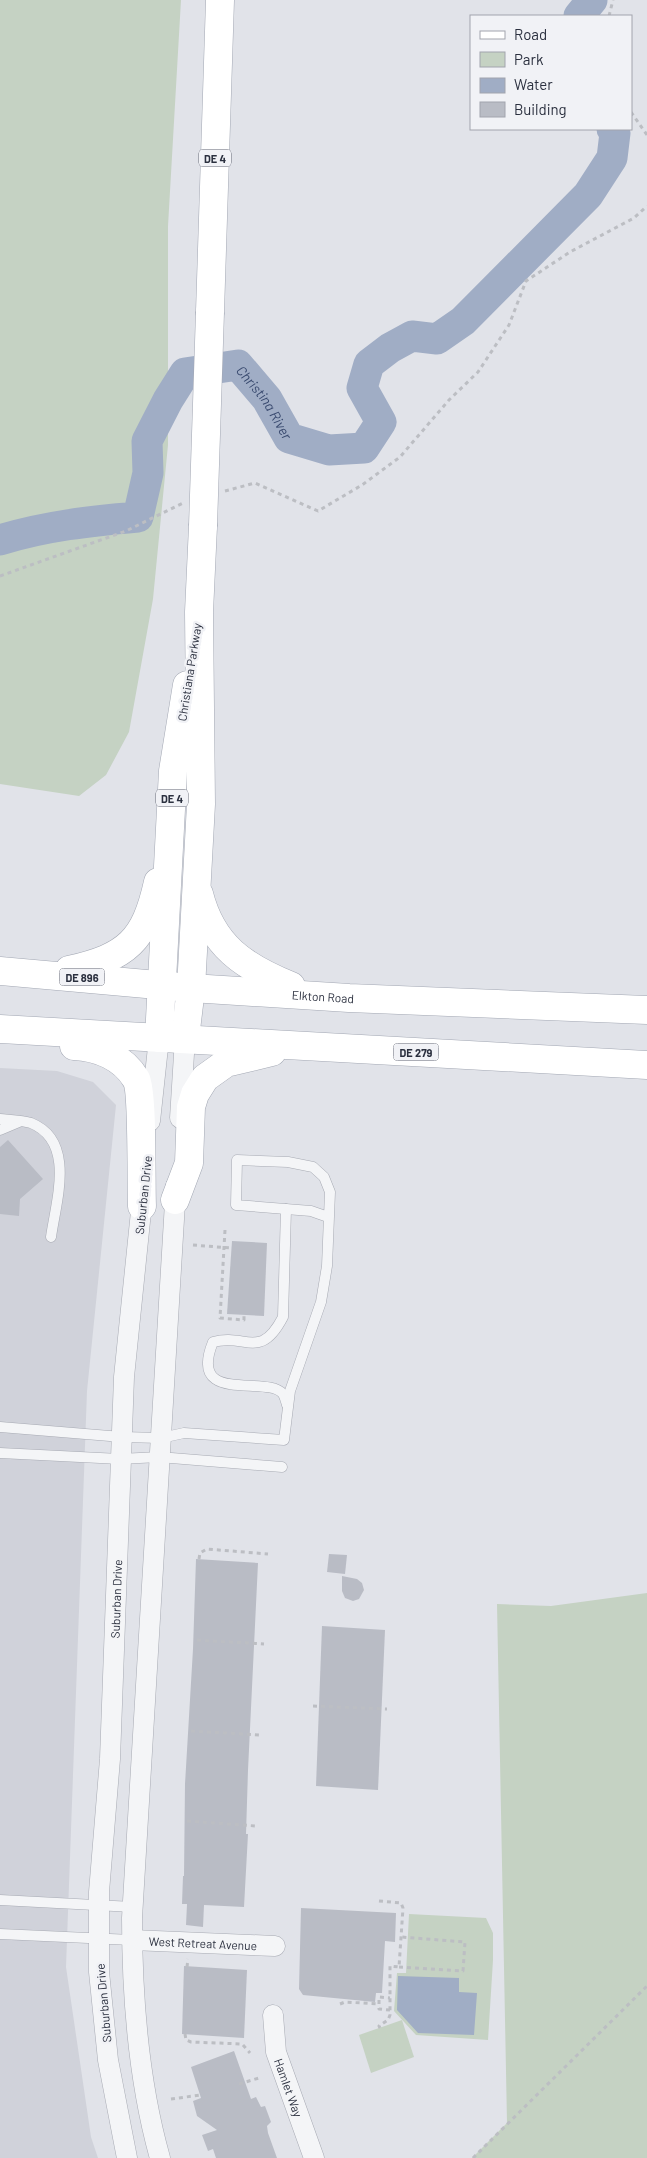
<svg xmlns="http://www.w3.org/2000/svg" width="647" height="2158" font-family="Barlow,sans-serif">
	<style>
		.built { fill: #d0d2da }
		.green { fill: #c5d2c3 }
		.water { fill: #a0adc5 }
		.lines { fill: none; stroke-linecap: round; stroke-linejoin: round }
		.river { stroke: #a0adc5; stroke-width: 31 }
		.building { fill: #b9bcc5 }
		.service-casing { stroke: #a7aab3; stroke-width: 11 }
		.minor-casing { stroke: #a7aab3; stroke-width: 21 }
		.primary-casing { stroke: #a2a7b3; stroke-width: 29 }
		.path { stroke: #bcbec3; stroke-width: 3; stroke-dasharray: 4 4; stroke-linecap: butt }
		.service { stroke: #f4f5f7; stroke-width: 10 }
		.minor { stroke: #f4f5f7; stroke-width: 20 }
		.primary { stroke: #fff; stroke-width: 28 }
		.primary-bridge-casing { stroke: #a2a7b3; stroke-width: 29; stroke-linecap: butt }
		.primary-bridge { stroke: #fff; stroke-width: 28 }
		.labels { text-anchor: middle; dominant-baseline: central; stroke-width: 5; stroke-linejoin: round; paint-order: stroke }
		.shield { fill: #f1f2f6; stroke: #666a76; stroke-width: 1 }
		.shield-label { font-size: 11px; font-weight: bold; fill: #2b303f }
		.street-label { font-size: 12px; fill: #2b303f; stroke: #f1f2f6 }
		.water-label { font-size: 14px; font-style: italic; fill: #394a6f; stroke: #f1f2f6 }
	</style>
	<rect width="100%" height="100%" fill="#e1e3e9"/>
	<path class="built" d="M 0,1068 L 57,1071 L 93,1082 L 116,1105 L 87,1391 L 66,1967 L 91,2137 L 98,2158 L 0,2158 Z"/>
	<g class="green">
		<path d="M 0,0 L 181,0 L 168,226 L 168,445 L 153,599 L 129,732 L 106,775 L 79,796 L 0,784 Z"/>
		<path d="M 647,1593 L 647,2158 L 472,2158 L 507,2123 L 497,1604 L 551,1606 Z"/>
		<path d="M 409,1914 L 486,1918 L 493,1933 L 493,1960 L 488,2040 L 416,2035 L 394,2011 L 397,1973 L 406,1973 Z"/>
		<path d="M 402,2020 L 414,2057 L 371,2073 L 359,2035 Z"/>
	</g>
	<path class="water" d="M 398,1976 L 459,1978 L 459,1992 L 477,1993 L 474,2035 L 418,2033 L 397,2010 Z"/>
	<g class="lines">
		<g class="river">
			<path d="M 579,16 L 592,0"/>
			<path id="s1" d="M 0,540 C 45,526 91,521 138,517 L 148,473 L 147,441 L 168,400 L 185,373 L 238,365 L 267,399 L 289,438 L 329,450 L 364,448 L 381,422 L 362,388 L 369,364 L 390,348 L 412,336 L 437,339 L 463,321 L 588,195 L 612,158 L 615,133 L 612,129"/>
		</g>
	</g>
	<g class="building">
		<path d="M 8,1140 L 43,1179 L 20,1199 L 19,1216 L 0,1214 L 0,1147 Z"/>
		<path d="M 232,1241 L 267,1243 L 264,1316 L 227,1314 Z"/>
		<path d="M 329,1554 L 347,1555 L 345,1574 L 327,1572 Z"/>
		<path d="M 196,1559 L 258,1563 L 248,1770 L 246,1834 L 248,1834 L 244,1907 L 204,1905 L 203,1927 L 186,1925 L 187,1904 L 182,1904 L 183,1876 L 184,1876 L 185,1784 L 193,1649 Z"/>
		<path d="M 342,1576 L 357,1579 L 362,1583 L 364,1590 L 359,1599 L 353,1601 L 345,1598 L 342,1591 Z"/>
		<path d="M 322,1626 L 385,1630 L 378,1790 L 316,1786 Z"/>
		<path d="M 301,1908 L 396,1913 L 395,1942 L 385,1941 L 382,1993 L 376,1993 L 375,2002 L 303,1995 L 299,1989 Z"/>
		<path d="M 184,1966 L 247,1970 L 244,2038 L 182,2034 Z"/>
		<path d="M 234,2051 L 251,2099 L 256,2097 L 261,2107 L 265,2106 L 271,2122 L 267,2126 L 268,2133 L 277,2158 L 216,2158 L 213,2149 L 208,2151 L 202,2135 L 217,2130 L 197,2116 L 193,2101 L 201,2098 L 191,2067 Z"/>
	</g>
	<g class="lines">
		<g class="service-casing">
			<g id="service">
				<path d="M 0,1119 C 10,1120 22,1120 31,1123 C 76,1141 56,1201 51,1237"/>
				<path d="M 0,1130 L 19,1122"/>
				<path d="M 286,1209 L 283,1317 C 260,1361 246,1333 213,1342 C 187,1406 267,1374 283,1394 C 285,1397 286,1402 287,1405"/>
				<path d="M 0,1427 L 122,1437 L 161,1438 L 184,1433 L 284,1440 L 290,1391 L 321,1302 L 327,1266 L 330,1192 L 324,1177 L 313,1167 L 288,1162 L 237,1160 L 236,1205 L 311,1211 L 328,1217"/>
				<path d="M 0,1453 L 120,1459 L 159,1457 L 282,1467"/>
				<path d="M 0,1900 L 133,1907"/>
				<path d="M 0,1934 L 132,1940"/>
			</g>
		</g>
		<g class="minor-casing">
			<g id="minor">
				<path d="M 180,1118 L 185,1038"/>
				<path d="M 150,1121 L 159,1038"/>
				<path id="s2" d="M 132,1940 L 275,1946"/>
				<path id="s3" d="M 273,2015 L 276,2052 L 314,2158"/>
				<path id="s4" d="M 127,2158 L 108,2060 L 99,1972 L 99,1892 L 110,1759 L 124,1377 L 143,1192"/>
				<path d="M 160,2158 C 138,2080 132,1999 132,1918 L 176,1186"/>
			</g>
		</g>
		<g class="primary-casing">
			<g id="primary">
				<path d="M 210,312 L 220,0"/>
				<path d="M 199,894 C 212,946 244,967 291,986"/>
				<path d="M 69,970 C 127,957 145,941 158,882"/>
				<path id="s5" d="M 0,971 L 191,988 L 349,998 L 647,1010"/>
				<path d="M 0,1029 L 647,1065"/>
				<path d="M 159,1038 L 173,771 L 187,685"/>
				<path d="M 185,1038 L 191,988 L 201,804 L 199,612 L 203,526"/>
				<path d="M 74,1046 C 98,1047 123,1057 136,1079 C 143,1091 141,1185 142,1206"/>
				<path d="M 175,1200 L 189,1163 L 191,1107 L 195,1094 L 205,1078 L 226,1063 L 272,1052"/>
			</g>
		</g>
		<g class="path">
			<path d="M 609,16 L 613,0"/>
			<path d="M 631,112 L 647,135"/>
			<path d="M 225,491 L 255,483 L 318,511 L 362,485 L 400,457 L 449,400 L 478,372 L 509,325 L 526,281 L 570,252 L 634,218 L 647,206"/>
			<path d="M 0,576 L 126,531 L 183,503"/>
			<path d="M 225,1230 L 220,1318 L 244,1320 L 244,1315"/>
			<path d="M 193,1245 L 231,1248"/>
			<path d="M 199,1559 L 200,1553 L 207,1549 L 268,1554"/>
			<path d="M 197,1640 L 264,1644"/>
			<path d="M 313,1706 L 387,1709"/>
			<path d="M 191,1731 L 260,1735"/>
			<path d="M 187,1821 L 256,1826"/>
			<path d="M 379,1901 L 401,1903 L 403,1908 L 399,1967 L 390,1966 L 390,2015 L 388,2020 L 379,2026 L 380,2028"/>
			<path d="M 187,1967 L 188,1959"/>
			<path d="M 399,1967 L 463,1971 L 465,1942 L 401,1937"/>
			<path d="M 340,2004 L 345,2002 L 379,2004"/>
			<path d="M 390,2010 L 379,2009 L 379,1997 L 390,1998"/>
			<path d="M 185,2034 L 186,2040 L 191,2042 L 242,2044 L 250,2053"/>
			<path d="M 239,2084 L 259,2078"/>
			<path d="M 171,2099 L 201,2095"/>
			<path d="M 473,2158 L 647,1986"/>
		</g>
		<use href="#service" class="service"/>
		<use href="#minor" class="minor"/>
		<use href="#primary" class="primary"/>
		<g class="primary-bridge-casing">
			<path id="primary-bridge" d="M 203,526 L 210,312"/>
		</g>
		<use href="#primary-bridge" class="primary-bridge"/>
	</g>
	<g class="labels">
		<g class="shield">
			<rect x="199" y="149.5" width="32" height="17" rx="4"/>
			<rect x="156" y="789.5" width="32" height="17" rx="4"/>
			<rect x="59.5" y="968.5" width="45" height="17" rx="4"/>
			<rect x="393.5" y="1043.5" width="45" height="17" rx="4"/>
		</g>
		<g class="shield-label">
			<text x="215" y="158">DE 4</text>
			<text x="172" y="798">DE 4</text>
			<text x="82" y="977">DE 896</text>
			<text x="416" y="1052">DE 279</text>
		</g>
		<g class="street-label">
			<text transform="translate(189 672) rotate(-81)">Christiana Parkway</text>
			<text stroke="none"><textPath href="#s5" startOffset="324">Elkton Road</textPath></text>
			<text transform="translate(143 1195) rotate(-84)">Suburban Drive</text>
			<text stroke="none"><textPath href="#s4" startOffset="562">Suburban Drive</textPath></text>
			<text stroke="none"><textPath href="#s2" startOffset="71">West Retreat Avenue</textPath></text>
			<text transform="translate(103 2003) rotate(-95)">Suburban Drive</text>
			<text stroke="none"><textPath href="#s3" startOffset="75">Hamlet Way</textPath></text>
		</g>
		<g class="water-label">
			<text stroke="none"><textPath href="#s1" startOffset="395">Christina River</textPath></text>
		</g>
	</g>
	<rect x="470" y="15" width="162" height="115" fill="#f1f2f6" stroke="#a2a4ad"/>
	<rect x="480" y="31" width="25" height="8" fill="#ffffff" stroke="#a2a4ad"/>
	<text x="514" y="40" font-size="15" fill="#2b303f">Road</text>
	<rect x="480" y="52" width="25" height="15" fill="#c5d2c3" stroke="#a2a4ad"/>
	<text x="514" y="65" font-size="15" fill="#2b303f">Park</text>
	<rect x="480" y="78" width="25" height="15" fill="#a0adc5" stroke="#a2a4ad"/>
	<text x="514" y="90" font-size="15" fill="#2b303f">Water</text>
	<rect x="480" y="102" width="25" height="15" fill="#b9bcc5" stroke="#a2a4ad"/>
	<text x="514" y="115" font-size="15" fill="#2b303f">Building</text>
</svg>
